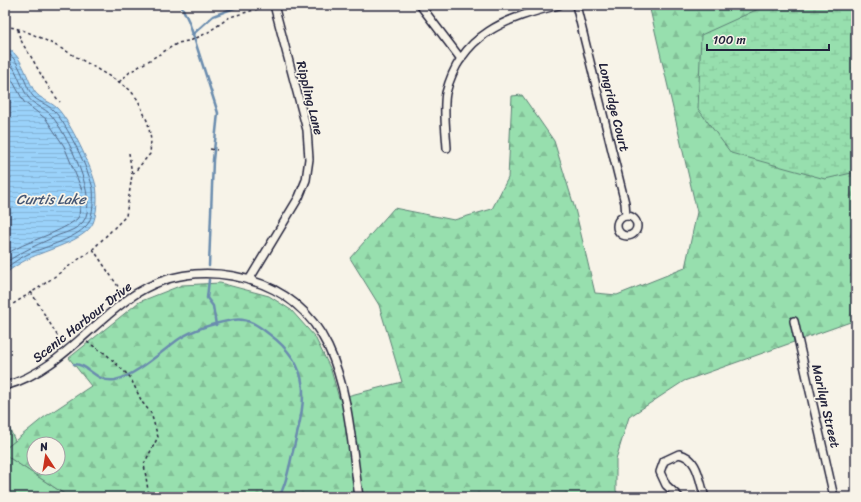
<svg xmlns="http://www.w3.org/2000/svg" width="861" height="502" font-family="Sriracha,sans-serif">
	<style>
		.grass { fill: #97dfae; stroke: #5c8074 }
		.forest { fill: url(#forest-firs); stroke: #5c8074; fill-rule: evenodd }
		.wetland { fill: url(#wetland-marsh); stroke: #5c8074 }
		.water { fill: url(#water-rules); stroke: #6a8cae }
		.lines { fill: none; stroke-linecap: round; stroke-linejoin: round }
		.shore { stroke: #526887; stroke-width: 1 }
		.stream { stroke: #6a8cae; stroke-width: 2.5 }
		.minor-casing { stroke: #22223b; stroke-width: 10 }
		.path { stroke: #22223b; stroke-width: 1.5; stroke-dasharray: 3 3; stroke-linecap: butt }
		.minor { stroke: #f7f3e8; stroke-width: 7 }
		.labels { text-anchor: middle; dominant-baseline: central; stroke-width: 3.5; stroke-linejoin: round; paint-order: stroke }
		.street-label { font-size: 13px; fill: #22223b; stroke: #f7f3e8 }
		.water-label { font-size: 14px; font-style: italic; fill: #465774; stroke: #f7f3e8 }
	</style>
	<defs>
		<pattern id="forest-firs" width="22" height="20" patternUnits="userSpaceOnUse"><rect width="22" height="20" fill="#97dfae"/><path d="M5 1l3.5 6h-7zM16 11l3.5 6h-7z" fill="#82bf97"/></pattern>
		<pattern id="wetland-marsh" width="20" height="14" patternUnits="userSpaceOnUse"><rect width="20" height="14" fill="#97dfae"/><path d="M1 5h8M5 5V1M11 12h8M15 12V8" fill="none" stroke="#82bf97"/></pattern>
		<pattern id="water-rules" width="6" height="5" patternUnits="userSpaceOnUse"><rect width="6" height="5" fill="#9ad2fa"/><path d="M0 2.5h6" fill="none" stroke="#84b4d7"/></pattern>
	</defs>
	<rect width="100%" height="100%" fill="#f7f3e8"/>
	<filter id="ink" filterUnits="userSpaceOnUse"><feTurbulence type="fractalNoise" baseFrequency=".025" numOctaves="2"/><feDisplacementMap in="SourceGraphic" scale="8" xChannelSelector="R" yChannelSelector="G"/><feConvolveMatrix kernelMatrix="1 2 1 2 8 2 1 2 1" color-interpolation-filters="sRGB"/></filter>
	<g filter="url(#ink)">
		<g class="grass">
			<path d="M 5,418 L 15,441 L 5,449 Z"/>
			<path d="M 5,455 L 69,497 L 7,497 L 7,495 L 5,494 Z"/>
		</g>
		<path class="forest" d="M 649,5 L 856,5 L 856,320 L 684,381 L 629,417 L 616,459 L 616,491 L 623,497 L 69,497 L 5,455 L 5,449 L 43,418 L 91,386 L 69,358 L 139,302 L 182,285 L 220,283 L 269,296 L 291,310 L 315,337 L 331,370 L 339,398 L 402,382 L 379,305 L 350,258 L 394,208 L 454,220 L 492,209 L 508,178 L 512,96 L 522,95 L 554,141 L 575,209 L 595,293 L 617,295 L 685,268 L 697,212 ZM 34,444 L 58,444 L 58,468 L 34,468 Z"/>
		<path class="wetland" d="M 767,5 L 856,5 L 856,172 L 825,179 L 731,153 L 698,109 L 701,35 Z"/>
		<path class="water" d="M 5,48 C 21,51 27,80 35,92 C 40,99 51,102 57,108 C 70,121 92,168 96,186 C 98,196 97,214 93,223 C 85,241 45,250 28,259 C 20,263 12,268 5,274 Z"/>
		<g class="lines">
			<g class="shore">
				<path d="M 5,52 C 19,56 24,84 32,95 C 37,102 48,104 54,111 C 66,122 90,173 93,189 C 94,198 93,214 89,222 C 80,238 44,247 28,254 C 20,258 12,263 5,269"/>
				<path d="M 5,57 C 17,67 19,84 28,97 C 33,105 45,108 51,115 C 67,134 100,200 83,222 C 77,229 68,232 59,235 C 41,243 22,251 5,263"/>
				<path d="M 5,67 L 24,102 L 46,119 L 64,146 L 82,190 L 79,216 L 77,219 C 57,235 27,240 5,255"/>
			</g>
			<g class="stream">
				<path d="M 181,5 L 189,22 L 218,113 L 213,160 L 209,266"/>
				<path d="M 192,35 L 213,16 L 242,5"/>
				<path d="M 209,280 L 207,298 L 213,306 L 216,325"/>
				<path d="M 74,364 C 89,364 96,383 115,380 C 135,376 162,351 179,339 C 194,329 216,323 233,320 C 247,317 259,326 269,334 C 315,368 305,402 293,451 C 289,466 287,483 279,497"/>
			</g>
			<g class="minor-casing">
				<g id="minor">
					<path d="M 420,5 L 461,59"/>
					<path d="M 576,5 L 625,203 L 626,216"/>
					<path d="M 447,148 C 446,132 443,108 446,93 C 461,33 507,18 559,5"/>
					<circle cx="627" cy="226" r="10"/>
					<path d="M 249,280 L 299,197 L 306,180 L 309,159 L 307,130 L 274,5"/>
					<path d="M 794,321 L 834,497"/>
					<path d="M 5,386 C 59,371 91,322 137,293 C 166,275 200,270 233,276 C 347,297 346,406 359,497"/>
					<path d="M 679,497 L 666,485 L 660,472 L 664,461 L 679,454 C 699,458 699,481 705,497"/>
				</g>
			</g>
			<g class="path">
				<path d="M 5,27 C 26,24 98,70 119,82 L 130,90 L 138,100 L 148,123 L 151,140 L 150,154 L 132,175 L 126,216 L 93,249 L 40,287 L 5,309"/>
				<path d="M 18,29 C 19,41 27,50 33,60 C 41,75 48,88 60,102"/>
				<path d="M 119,82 L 130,72 L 178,43 L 192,40 L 207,33 L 230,17 L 261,8 L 265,5"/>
				<path d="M 210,149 L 217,150"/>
				<path d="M 129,153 L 132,175"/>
				<path d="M 93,249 L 123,294"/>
				<path d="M 31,292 L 63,345"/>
				<path d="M 87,342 L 106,354 L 130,377 L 142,402 L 151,413 L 158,437 L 144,464 L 149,497"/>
			</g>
			<use href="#minor" class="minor"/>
		</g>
	</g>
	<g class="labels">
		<g class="street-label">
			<text transform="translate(310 98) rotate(76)">Rippling Lane</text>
			<text transform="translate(614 107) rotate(76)">Longridge Court</text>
			<text transform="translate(82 322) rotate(-38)">Scenic Harbour Drive</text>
			<text transform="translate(826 406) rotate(77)">Marilyn Street</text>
		</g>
		<g class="water-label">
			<text x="51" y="199">Curtis Lake</text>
		</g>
	</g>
	<rect width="861" height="502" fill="none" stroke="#f7f3e8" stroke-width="20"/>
	<rect x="10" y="10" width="841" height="482" fill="none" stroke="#22223b" stroke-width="1.5" filter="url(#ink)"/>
	<g transform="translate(46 456) rotate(348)"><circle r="19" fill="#f7f3e8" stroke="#a29fa3"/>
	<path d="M0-3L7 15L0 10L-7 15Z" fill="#c8321e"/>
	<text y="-6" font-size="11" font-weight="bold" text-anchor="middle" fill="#22223b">N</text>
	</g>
	<path d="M707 44v6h122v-6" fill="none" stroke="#22223b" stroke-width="2"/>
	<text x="713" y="44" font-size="12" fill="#22223b" stroke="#f7f3e8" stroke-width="3" paint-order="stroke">100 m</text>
</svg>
